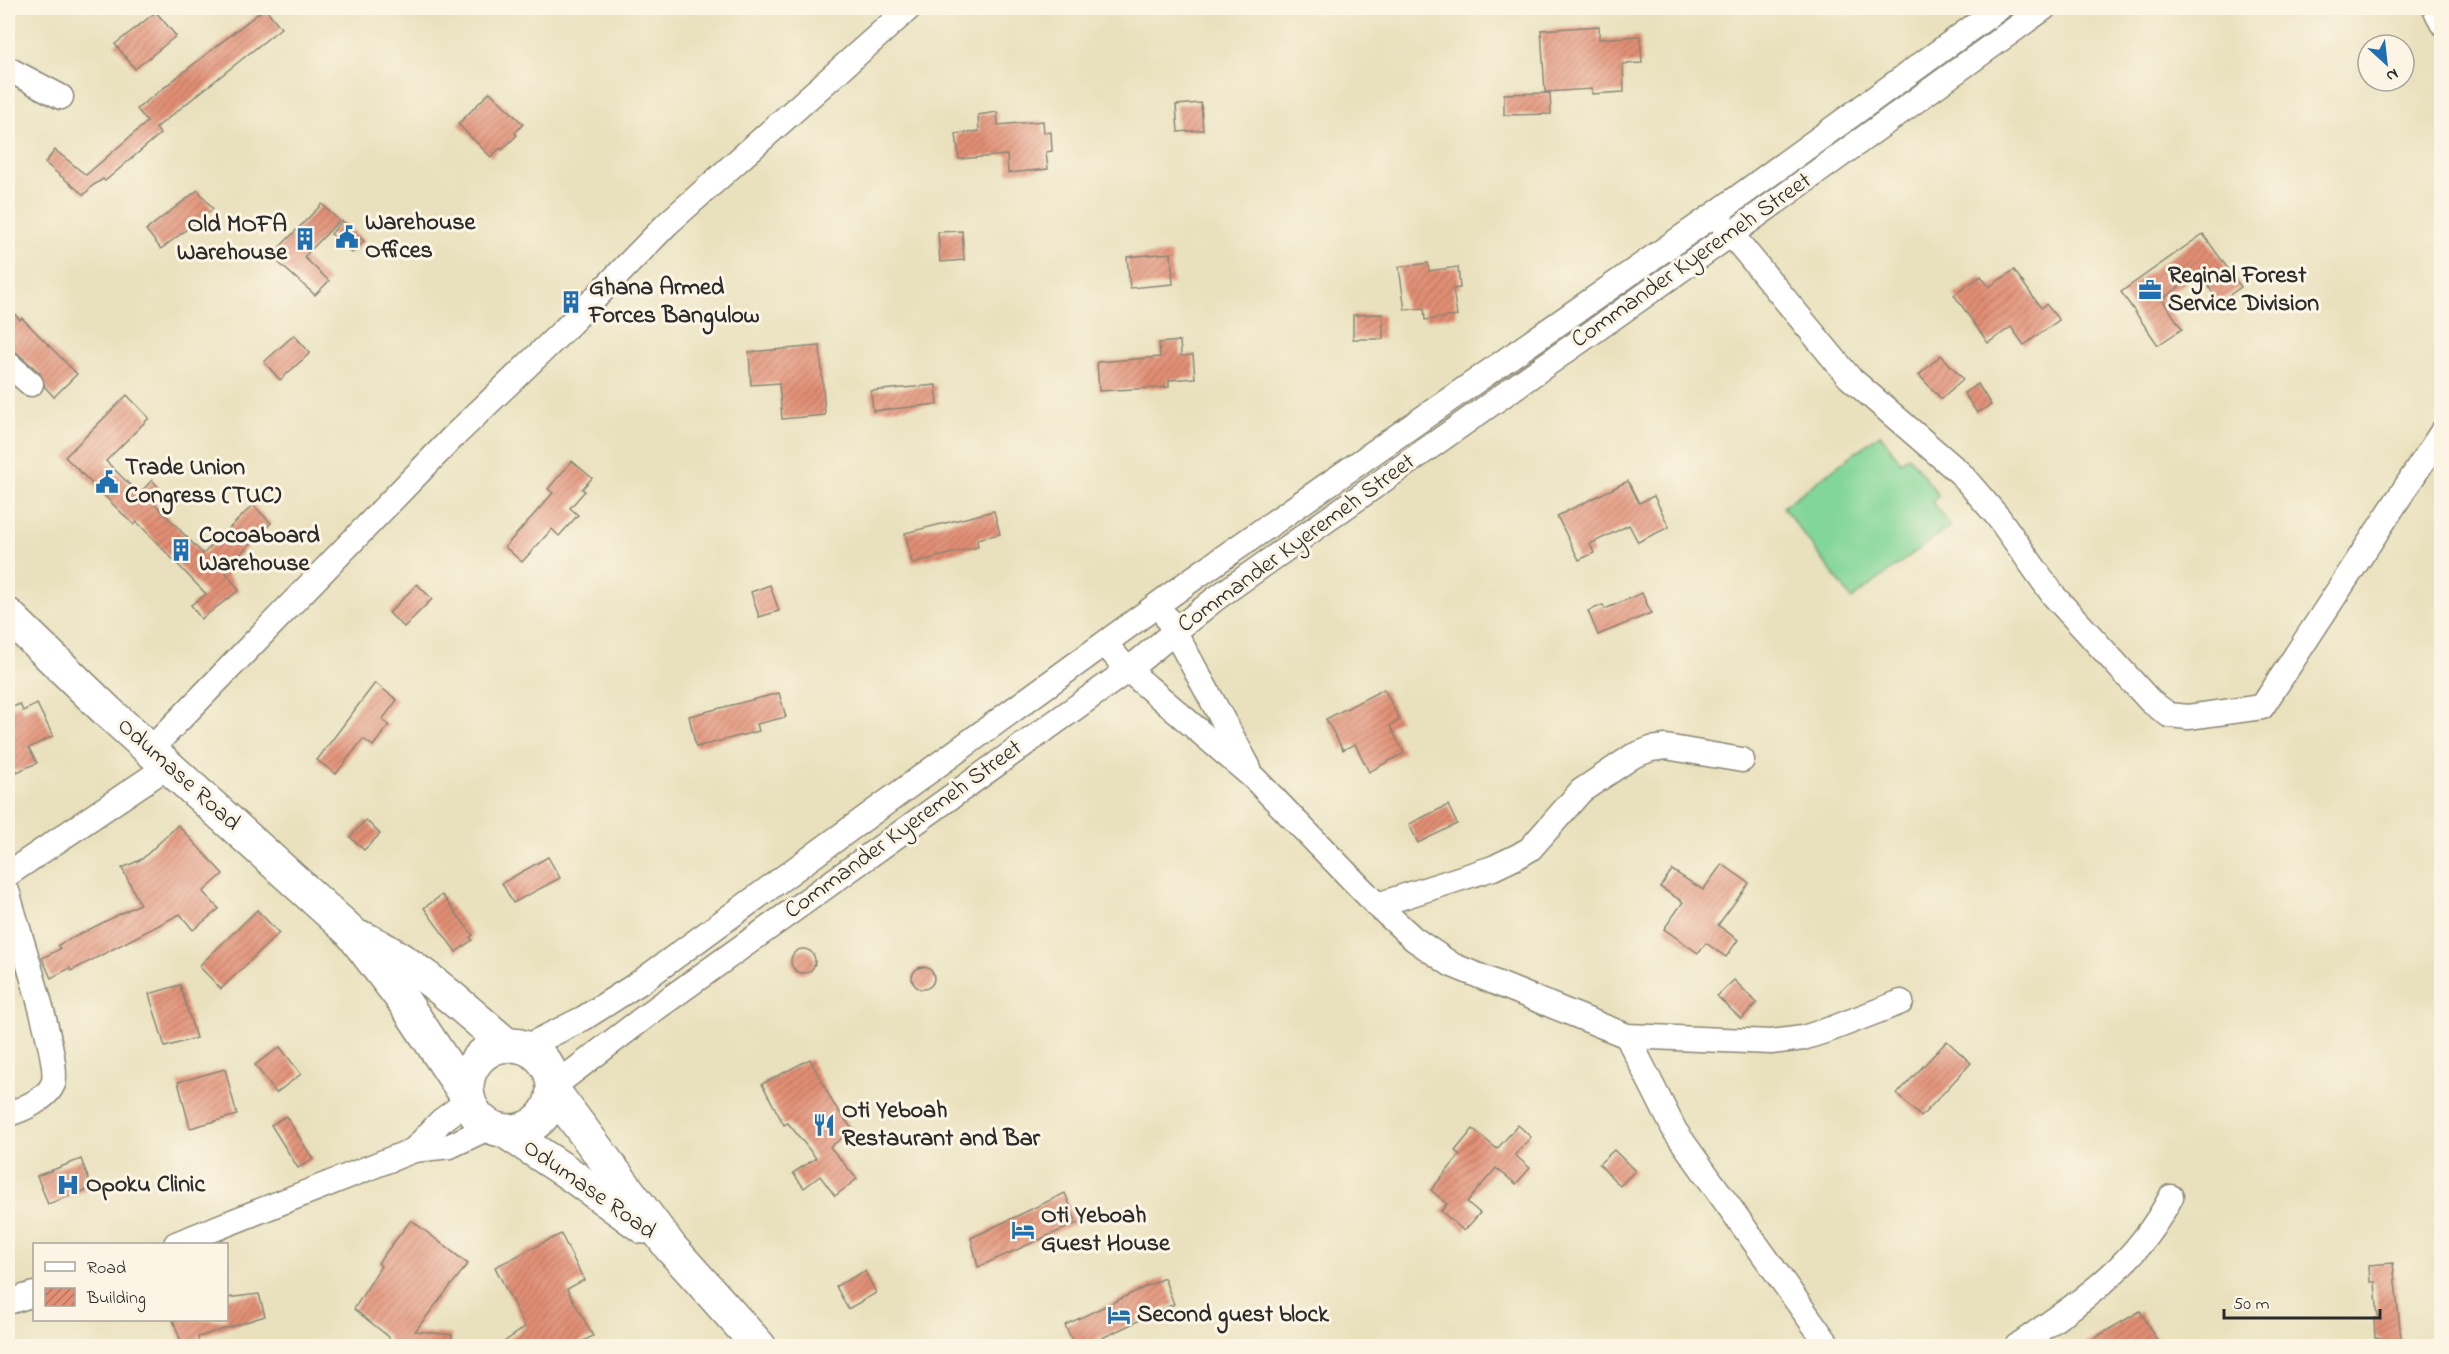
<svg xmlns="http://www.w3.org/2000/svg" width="2449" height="1354" font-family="'Indie Flower',sans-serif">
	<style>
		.pitch { fill: #82d699; stroke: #568062; stroke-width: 1.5 }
		.building { fill: url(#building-hatch) }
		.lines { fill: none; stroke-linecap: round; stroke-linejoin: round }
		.street-casing { stroke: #8a8674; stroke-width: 27 }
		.secondary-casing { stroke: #8a8674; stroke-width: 36 }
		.street { stroke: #fff; stroke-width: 24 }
		.secondary { stroke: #fff; stroke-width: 33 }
		.labels { text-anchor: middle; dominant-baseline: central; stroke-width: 6; stroke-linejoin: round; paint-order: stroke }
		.poi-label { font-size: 24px; font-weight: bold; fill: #2b2b2b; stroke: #fcf5e5; text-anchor: start }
		.street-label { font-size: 24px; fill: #2b2b2b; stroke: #fcf5e5 }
	</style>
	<defs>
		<pattern id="building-hatch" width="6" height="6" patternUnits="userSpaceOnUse" patternTransform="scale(1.5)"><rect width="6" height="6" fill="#e28f75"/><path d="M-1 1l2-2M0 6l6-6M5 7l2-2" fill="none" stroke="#b77560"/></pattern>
	</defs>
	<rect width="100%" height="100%" fill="#fcf5e5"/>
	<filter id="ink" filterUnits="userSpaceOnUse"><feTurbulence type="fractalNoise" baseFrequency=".0167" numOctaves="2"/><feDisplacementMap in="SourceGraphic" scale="12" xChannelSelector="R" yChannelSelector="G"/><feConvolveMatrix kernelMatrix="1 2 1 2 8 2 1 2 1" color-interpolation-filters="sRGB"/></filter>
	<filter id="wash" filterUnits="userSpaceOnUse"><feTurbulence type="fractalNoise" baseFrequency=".008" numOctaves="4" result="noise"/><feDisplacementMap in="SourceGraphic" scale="24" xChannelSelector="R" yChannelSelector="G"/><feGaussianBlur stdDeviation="1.35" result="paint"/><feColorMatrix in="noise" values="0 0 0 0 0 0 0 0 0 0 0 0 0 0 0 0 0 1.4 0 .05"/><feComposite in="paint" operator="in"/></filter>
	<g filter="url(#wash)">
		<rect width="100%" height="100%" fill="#e9e1bd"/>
		<path class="pitch" d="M 1880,434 L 1901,462 L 1909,456 L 1939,496 L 1932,502 L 1950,526 L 1852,599 L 1783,507 Z"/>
		<g id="blocks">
			<g class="building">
				<path d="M 265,8 L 281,28 L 156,128 L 160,134 L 105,181 L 103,179 L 92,186 L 84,195 L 45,163 L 55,150 L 86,175 L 147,122 L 137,109 Z"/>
				<path d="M 156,12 L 176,36 L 135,69 L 115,44 Z"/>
				<path d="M 1599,26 L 1599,39 L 1640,36 L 1642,63 L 1623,64 L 1624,92 L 1592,94 L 1592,89 L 1545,92 L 1541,30 Z"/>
				<path d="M 490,92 L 523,124 L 515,133 L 517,135 L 502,150 L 500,148 L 491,157 L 458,124 Z"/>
				<path d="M 1550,93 L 1551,114 L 1504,115 L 1504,94 Z"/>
				<path d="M 1201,103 L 1203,130 L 1178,132 L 1176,105 Z"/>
				<path d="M 997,112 L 998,125 L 1043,121 L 1044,133 L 1051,132 L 1052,151 L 1046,152 L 1048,169 L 1008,173 L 1007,155 L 959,159 L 956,134 L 979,131 L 978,115 Z"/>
				<path d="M 198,190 L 213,209 L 161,249 L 146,230 Z"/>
				<path d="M 322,204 L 339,221 L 304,257 L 329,281 L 315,295 L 271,256 Z"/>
				<path d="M 342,221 L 364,241 L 352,253 L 331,234 Z"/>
				<path d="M 962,231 L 964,260 L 940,262 L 938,232 Z"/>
				<path d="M 2203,234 L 2241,287 L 2219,302 L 2199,273 L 2162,299 L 2182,329 L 2158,345 L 2121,292 Z"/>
				<path d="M 1171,253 L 1173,284 L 1130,288 L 1127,257 Z"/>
				<path d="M 1428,263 L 1429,271 L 1458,267 L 1460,288 L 1453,289 L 1457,316 L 1425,320 L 1424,308 L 1405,310 L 1399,267 Z"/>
				<path d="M 2014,270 L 2041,308 L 2046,304 L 2059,320 L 2024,345 L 2011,327 L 1988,343 L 1954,295 L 1981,276 L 1989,287 Z"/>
				<path d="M 8,307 L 20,320 L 22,318 L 77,374 L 54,397 L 45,387 L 40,373 L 17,353 L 8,350 Z"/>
				<path d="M 1383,314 L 1383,339 L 1353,339 L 1353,315 Z"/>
				<path d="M 294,335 L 310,353 L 280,380 L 264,362 Z"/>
				<path d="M 1180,341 L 1181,356 L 1193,355 L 1195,378 L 1169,380 L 1169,387 L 1099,391 L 1097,362 L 1160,357 L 1159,343 Z"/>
				<path d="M 820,346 L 825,415 L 782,419 L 779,383 L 751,385 L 749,352 Z"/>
				<path d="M 1941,355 L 1963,379 L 1941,399 L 1919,375 Z"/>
				<path d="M 1978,384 L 1991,405 L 1977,413 L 1964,393 Z"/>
				<path d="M 936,385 L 938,404 L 873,411 L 871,391 Z"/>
				<path d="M 127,395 L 149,418 L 106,461 L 139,494 L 152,480 L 165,494 L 155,504 L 203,554 L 253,505 L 271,523 L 224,570 L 239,590 L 201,619 L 191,605 L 206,594 L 137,522 L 134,525 L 65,457 Z"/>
				<path d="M 572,461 L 592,478 L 582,489 L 585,491 L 570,508 L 578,515 L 559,536 L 552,529 L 522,562 L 505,547 L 553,493 L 548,489 Z"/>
				<path d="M 1628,481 L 1639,503 L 1654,496 L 1669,527 L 1638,542 L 1629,525 L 1590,544 L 1594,553 L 1579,560 L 1557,516 Z"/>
				<path d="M 994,511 L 1000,534 L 977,539 L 978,547 L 912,563 L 905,533 Z"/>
				<path d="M 417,584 L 432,599 L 404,627 L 389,613 Z"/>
				<path d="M 770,585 L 779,611 L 759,617 L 751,592 Z"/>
				<path d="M 1642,593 L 1651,613 L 1598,635 L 1588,611 L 1603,605 L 1605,609 Z"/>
				<path d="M 375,683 L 397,700 L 382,720 L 389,725 L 373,746 L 363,739 L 336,774 L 317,760 Z"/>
				<path d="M 1384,689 L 1400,720 L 1390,726 L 1404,753 L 1369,772 L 1355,744 L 1343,750 L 1326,719 Z"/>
				<path d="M 779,693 L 786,717 L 757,724 L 759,731 L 696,747 L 689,716 Z"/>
				<path d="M 20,704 L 23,711 L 37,704 L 53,736 L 29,748 L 37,763 L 17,772 L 16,769 L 8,773 L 8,709 Z"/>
				<path d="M 1448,805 L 1457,824 L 1418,843 L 1409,824 Z"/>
				<path d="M 366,820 L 380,834 L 364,850 L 350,837 Z"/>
				<path d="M 178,825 L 223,874 L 203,892 L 219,909 L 193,930 L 180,914 L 71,971 L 70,968 L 51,978 L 42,958 L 60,949 L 58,945 L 140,904 L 122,868 L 142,859 Z"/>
				<path d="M 548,857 L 560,878 L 513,903 L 502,883 Z"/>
				<path d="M 1722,864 L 1749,883 L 1718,925 L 1738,940 L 1726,957 L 1706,943 L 1698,953 L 1664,929 L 1683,902 L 1660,887 L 1672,870 L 1703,890 Z"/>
				<path d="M 442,895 L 473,935 L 470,937 L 472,940 L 456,952 L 424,908 Z"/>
				<path d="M 257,910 L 279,933 L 221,989 L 199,966 Z"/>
				<circle cx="803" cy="961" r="12"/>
				<circle cx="923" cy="978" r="11"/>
				<path d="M 1734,980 L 1757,1003 L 1741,1019 L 1717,996 Z"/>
				<path d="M 180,985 L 196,1038 L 165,1047 L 149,994 Z"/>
				<path d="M 1947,1041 L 1971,1063 L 1921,1117 L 1897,1094 Z"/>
				<path d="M 280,1047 L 301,1074 L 276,1093 L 255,1065 Z"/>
				<path d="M 810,1059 L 833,1103 L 853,1130 L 830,1147 L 857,1179 L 835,1196 L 820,1176 L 804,1188 L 793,1173 L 816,1158 L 788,1123 L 784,1125 L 762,1084 Z"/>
				<path d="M 225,1069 L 237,1115 L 190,1128 L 178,1082 Z"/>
				<path d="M 286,1116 L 313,1159 L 298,1168 L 271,1125 Z"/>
				<path d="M 1518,1125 L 1531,1137 L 1515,1155 L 1530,1168 L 1516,1184 L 1496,1168 L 1467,1202 L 1480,1213 L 1464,1231 L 1441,1211 L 1447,1204 L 1431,1190 L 1460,1155 L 1455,1151 L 1473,1129 L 1497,1149 Z"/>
				<path d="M 1614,1150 L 1635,1171 L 1620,1186 L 1599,1164 Z"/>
				<path d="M 81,1159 L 92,1188 L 48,1204 L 37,1176 Z"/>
				<path d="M 1065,1193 L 1077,1223 L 978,1267 L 971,1238 Z"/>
				<path d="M 411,1220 L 468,1264 L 415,1331 L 452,1335 L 451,1347 L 389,1347 L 389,1337 L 354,1309 L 381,1266 L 378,1263 Z"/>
				<path d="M 561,1234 L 584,1280 L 567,1289 L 593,1336 L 571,1347 L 497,1347 L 525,1327 L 495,1267 Z"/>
				<path d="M 2393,1263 L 2402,1347 L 2381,1347 L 2381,1338 L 2375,1338 L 2374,1318 L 2378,1318 L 2375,1282 L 2370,1282 L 2369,1265 Z"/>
				<path d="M 865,1271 L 876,1293 L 848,1309 L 836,1286 Z"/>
				<path d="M 1164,1278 L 1174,1304 L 1083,1347 L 1075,1347 L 1065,1325 Z"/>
				<path d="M 259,1294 L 265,1316 L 198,1337 L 199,1347 L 183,1347 L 173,1320 L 226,1320 L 226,1298 Z"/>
				<path d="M 2140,1311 L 2161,1347 L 2079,1347 Z"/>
			</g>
		</g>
	</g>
	<g filter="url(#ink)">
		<use href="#blocks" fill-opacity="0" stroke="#8a8674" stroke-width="1.5"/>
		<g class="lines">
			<g class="street-casing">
				<g id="street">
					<path d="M 2435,8 L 2442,23"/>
					<path d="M 8,69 L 61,97"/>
					<path d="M 1722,223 L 1849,377 L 1960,473 L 1998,517 L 2054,596 L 2150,701 L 2169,715 L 2188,717 L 2262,707 L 2442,432"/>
					<path d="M 8,364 L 31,384"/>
					<path d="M 1167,618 L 1248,766"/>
					<path d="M 1105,644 L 1128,670 L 1255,779 L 1377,905 L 1414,939 L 1452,965 L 1627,1036 L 1771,1042 L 1803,1038 L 1831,1029 L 1901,1002"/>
					<path d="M 150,750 L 452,438 L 563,331 L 667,224 L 909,8"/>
					<path d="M 8,874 L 168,766"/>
					<path d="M 8,894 C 16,926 62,1061 53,1084 C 47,1099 22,1110 8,1114"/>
					<path d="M 1377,905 L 1493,868 L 1518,856 L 1530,849 L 1581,791 L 1633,756 L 1651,749 L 1666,747 L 1742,760"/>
					<path d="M 1627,1036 L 1675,1131 L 1829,1346"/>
					<path d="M 526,1047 L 584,1018 L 639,983 L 1194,578 L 1715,214 L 1999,8"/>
					<path d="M 554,1086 L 658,1007 L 1128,670 L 1215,599 L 1730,235 L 2044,8"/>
					<path d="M 414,1150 L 441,1121 L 468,1101"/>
					<path d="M 176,1244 L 414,1150 L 450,1146 L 490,1127"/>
					<path d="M 8,1302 L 34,1294"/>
					<path d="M 2017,1346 C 2081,1301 2133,1269 2171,1197"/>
				</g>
			</g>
			<g class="secondary-casing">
				<g id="secondary">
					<path d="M 8,615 L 107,711 L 351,932 L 403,1000 L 468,1098"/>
					<path d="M 365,939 C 418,965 462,1007 507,1045"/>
					<circle cx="510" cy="1088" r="43"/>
					<path d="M 554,1092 L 671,1248 L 759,1346"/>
					<path d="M 506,1132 L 567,1172 L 643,1227"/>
				</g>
			</g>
			<use href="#street" class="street"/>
			<use href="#secondary" class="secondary"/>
		</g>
	</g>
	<defs>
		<g id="civic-bare" transform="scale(1.8)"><path d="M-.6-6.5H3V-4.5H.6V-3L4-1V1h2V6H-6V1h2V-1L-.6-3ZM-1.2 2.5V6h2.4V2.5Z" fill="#1f6fb2" stroke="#fcf5e5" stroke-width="2.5" paint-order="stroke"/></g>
		<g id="building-bare" transform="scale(1.8)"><path d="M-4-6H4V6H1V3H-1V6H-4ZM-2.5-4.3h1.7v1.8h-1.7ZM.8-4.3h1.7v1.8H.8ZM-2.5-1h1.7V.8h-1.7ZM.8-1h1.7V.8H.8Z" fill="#1f6fb2" stroke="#fcf5e5" stroke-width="2.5" paint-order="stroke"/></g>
		<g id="office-bare" transform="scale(1.8)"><path d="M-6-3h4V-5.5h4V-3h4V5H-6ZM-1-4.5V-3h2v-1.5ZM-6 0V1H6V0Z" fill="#1f6fb2" stroke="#fcf5e5" stroke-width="2.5" paint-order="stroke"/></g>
		<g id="restaurant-bare" transform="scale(1.8)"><path d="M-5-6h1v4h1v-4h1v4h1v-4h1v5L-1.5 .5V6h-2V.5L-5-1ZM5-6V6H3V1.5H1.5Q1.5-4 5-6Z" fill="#1f6fb2" stroke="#fcf5e5" stroke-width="2.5" paint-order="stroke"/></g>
		<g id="hospital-bare" transform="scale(1.8)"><path d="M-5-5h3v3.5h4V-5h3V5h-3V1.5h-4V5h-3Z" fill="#1f6fb2" stroke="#fcf5e5" stroke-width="2.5" paint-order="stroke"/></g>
		<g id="hotel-bare" transform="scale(1.8)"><path d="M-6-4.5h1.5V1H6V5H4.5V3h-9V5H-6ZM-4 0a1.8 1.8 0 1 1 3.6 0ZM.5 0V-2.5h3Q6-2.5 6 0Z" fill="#1f6fb2" stroke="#fcf5e5" stroke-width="2.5" paint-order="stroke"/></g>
	</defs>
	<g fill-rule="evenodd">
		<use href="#civic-bare" x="347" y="237"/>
		<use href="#building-bare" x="305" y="239"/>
		<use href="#office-bare" x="2150" y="290"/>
		<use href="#building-bare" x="571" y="302"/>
		<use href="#civic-bare" x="107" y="482"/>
		<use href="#building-bare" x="181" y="550"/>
		<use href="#restaurant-bare" x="824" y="1125"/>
		<use href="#hospital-bare" x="68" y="1185"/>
		<use href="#hotel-bare" x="1023" y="1230"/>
		<use href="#hotel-bare" x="1119" y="1315"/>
	</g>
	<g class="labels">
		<g class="poi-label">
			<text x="365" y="223">Warehouse<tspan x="365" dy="28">Offices</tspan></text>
			<text x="287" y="225" text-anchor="end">Old MOFA<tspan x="287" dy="28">Warehouse</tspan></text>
			<text x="2168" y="276">Reginal Forest<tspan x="2168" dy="28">Service Division</tspan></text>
			<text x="589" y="288">Ghana Armed<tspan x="589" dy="28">Forces Bangulow</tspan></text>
			<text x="125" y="468">Trade Union<tspan x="125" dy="28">Congress (TUC)</tspan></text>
			<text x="199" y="536">Cocoaboard<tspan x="199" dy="28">Warehouse</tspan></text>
			<text x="842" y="1111">Oti Yeboah<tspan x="842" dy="28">Restaurant and Bar</tspan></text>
			<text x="86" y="1185">Opoku Clinic</text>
			<text x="1041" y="1216">Oti Yeboah<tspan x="1041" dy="28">Guest House</tspan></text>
			<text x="1137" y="1315">Second guest block</text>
		</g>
		<g class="street-label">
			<text transform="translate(1692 261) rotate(-35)">Commander Kyeremeh Street</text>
			<text transform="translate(1297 544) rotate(-36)">Commander Kyeremeh Street</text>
			<text transform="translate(178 775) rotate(42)">Odumase Road</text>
			<text transform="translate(904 830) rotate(-36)">Commander Kyeremeh Street</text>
			<text transform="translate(589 1190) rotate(35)">Odumase Road</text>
		</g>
	</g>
	<rect width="2449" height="1354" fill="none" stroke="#fcf5e5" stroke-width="30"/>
	<rect x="33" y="1243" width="195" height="78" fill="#fcf5e5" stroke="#a8a49b" stroke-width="1.5"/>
	<rect x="45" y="1262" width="30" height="9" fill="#ffffff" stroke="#a8a49b" stroke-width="1.5"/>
	<text x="87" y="1273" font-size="18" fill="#2b2b2b">Road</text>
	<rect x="45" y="1288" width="30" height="18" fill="url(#building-hatch)" stroke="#a8a49b" stroke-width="1.5"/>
	<text x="87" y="1303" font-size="18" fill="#2b2b2b">Building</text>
	<g transform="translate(2386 63) rotate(153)"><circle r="28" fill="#fcf5e5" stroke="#a8a49b" stroke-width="1.5"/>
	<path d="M0-4.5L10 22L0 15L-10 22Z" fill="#1f6fb2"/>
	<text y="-9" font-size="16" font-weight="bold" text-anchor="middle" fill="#2b2b2b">N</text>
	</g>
	<path d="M2224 1309v9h156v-9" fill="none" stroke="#2b2b2b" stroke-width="3"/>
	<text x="2233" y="1309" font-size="18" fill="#2b2b2b" stroke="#fcf5e5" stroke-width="4.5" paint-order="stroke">50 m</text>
</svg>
